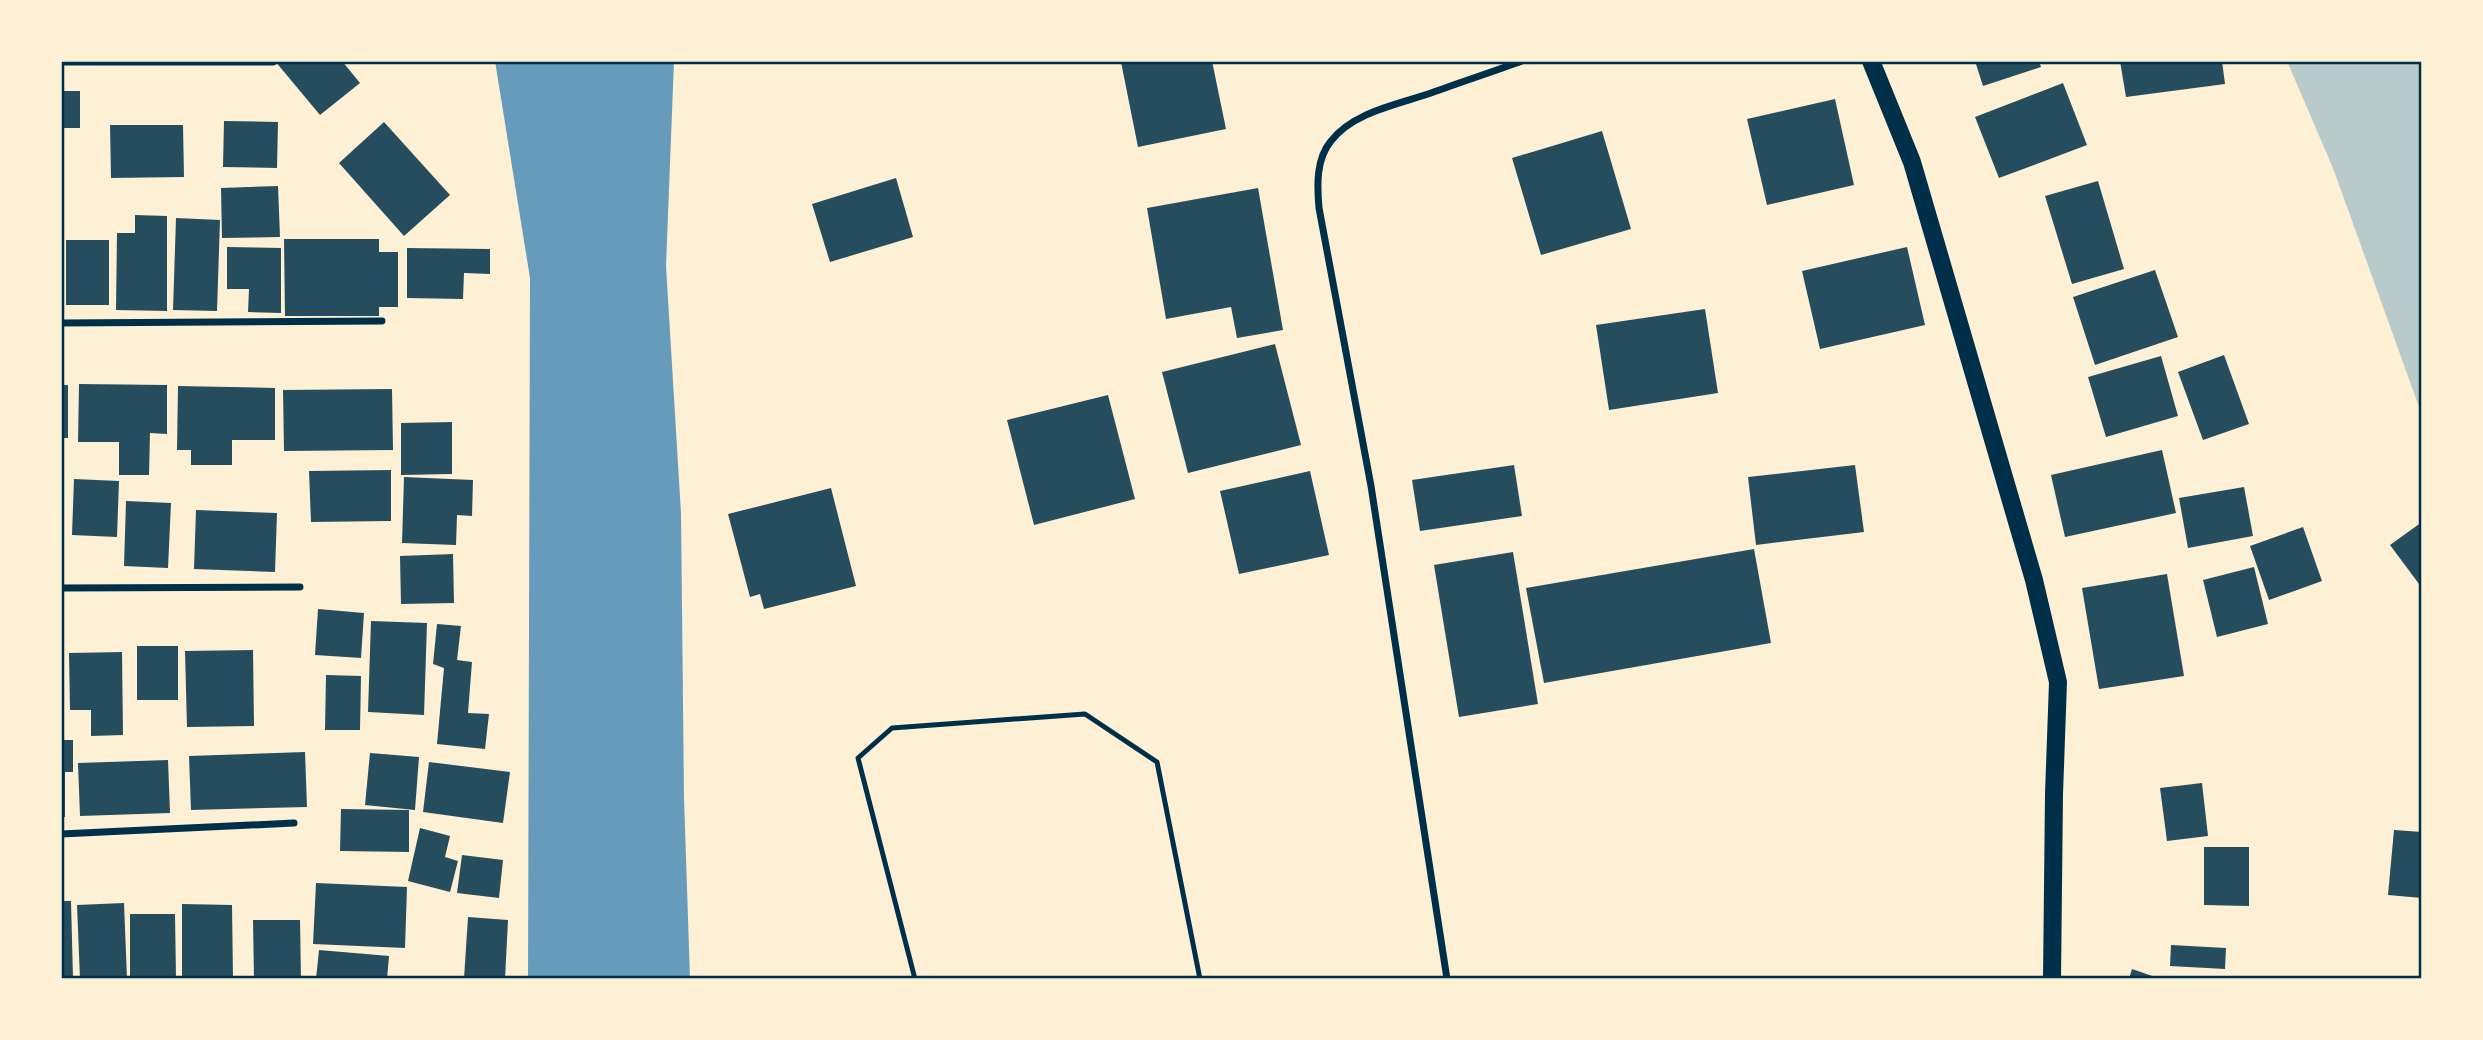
<svg xmlns="http://www.w3.org/2000/svg" width="2483" height="1040" font-family="'Varela Round',sans-serif">
	<style>
		.green { fill: #b9caca }
		.water { fill: #669bbc }
		.building { fill: #264d5e }
		.lines { fill: none; stroke-linecap: round; stroke-linejoin: round }
		.service { stroke: #003049; stroke-width: 5 }
		.minor { stroke: #003049; stroke-width: 7 }
		.primary { stroke: #003049; stroke-width: 18 }
		.neatline { fill: none; stroke: #003049; stroke-width: 2.5 }
	</style>
	<rect width="100%" height="100%" fill="#fdf0d5"/>
	<path class="green" d="M 2287,61 L 2422,61 L 2422,410 L 2418,404 L 2333,168 Z"/>
	<path class="water" d="M 495,61 L 674,61 L 666,266 L 681,513 L 684,798 L 690,979 L 528,979 L 530,278 Z"/>
	<g class="building">
		<path d="M 275,61 L 342,61 L 360,83 L 320,115 Z"/>
		<path d="M 1123,61 L 1212,61 L 1226,129 L 1138,147 L 1121,62 Z"/>
		<path d="M 1975,61 L 2039,61 L 2041,67 L 1983,86 Z"/>
		<path d="M 2120,61 L 2222,61 L 2225,84 L 2126,97 Z"/>
		<path d="M 2063,83 L 2087,145 L 1999,178 L 1975,117 Z"/>
		<rect x="61" y="91" width="19" height="37"/>
		<path d="M 1835,99 L 1854,185 L 1767,205 L 1747,119 Z"/>
		<path d="M 224,121 L 278,122 L 277,168 L 223,167 Z"/>
		<path d="M 384,122 L 450,195 L 404,236 L 339,163 Z"/>
		<path d="M 110,125 L 183,125 L 184,177 L 111,178 Z"/>
		<path d="M 1602,131 L 1631,229 L 1541,255 L 1512,158 Z"/>
		<path d="M 896,178 L 913,237 L 830,262 L 812,204 Z"/>
		<path d="M 2098,181 L 2124,269 L 2072,284 L 2045,196 Z"/>
		<path d="M 278,186 L 280,237 L 222,238 L 221,188 Z"/>
		<path d="M 1258,188 L 1283,330 L 1237,338 L 1231,307 L 1166,319 L 1147,208 Z"/>
		<path d="M 135,215 L 167,216 L 167,311 L 116,310 L 117,233 L 135,233 Z"/>
		<path d="M 176,218 L 220,220 L 217,311 L 173,310 Z"/>
		<path d="M 284,239 L 379,239 L 379,252 L 398,252 L 398,307 L 379,307 L 379,316 L 285,316 Z"/>
		<rect x="66" y="240" width="43" height="65"/>
		<path d="M 227,247 L 281,248 L 281,313 L 248,312 L 249,289 L 227,289 Z"/>
		<path d="M 1907,247 L 1925,325 L 1820,349 L 1802,271 Z"/>
		<path d="M 407,248 L 490,249 L 490,274 L 464,273 L 463,299 L 407,298 Z"/>
		<path d="M 2155,270 L 2178,337 L 2095,365 L 2073,297 Z"/>
		<path d="M 1705,309 L 1718,393 L 1609,410 L 1596,325 Z"/>
		<path d="M 1275,344 L 1301,445 L 1188,473 L 1162,372 Z"/>
		<path d="M 2224,355 L 2249,424 L 2203,440 L 2178,372 Z"/>
		<path d="M 2161,356 L 2178,416 L 2106,437 L 2088,377 Z"/>
		<path d="M 79,384 L 167,385 L 167,434 L 150,433 L 149,475 L 119,475 L 119,442 L 78,442 Z"/>
		<rect x="61" y="385" width="7" height="53"/>
		<path d="M 178,386 L 275,388 L 275,440 L 232,440 L 232,465 L 191,465 L 191,450 L 177,450 Z"/>
		<path d="M 392,389 L 393,450 L 284,451 L 283,390 Z"/>
		<path d="M 1108,395 L 1135,499 L 1034,525 L 1007,420 Z"/>
		<path d="M 452,422 L 452,474 L 401,475 L 401,423 Z"/>
		<path d="M 2162,450 L 2176,513 L 2065,537 L 2051,475 Z"/>
		<path d="M 1514,465 L 1522,516 L 1420,531 L 1412,480 Z"/>
		<path d="M 1855,465 L 1864,532 L 1756,545 L 1748,477 Z"/>
		<path d="M 391,470 L 391,521 L 311,522 L 309,471 Z"/>
		<path d="M 1310,471 L 1329,555 L 1239,574 L 1220,491 Z"/>
		<path d="M 404,477 L 473,480 L 472,516 L 457,515 L 456,545 L 402,543 Z"/>
		<path d="M 74,479 L 119,481 L 117,537 L 72,535 Z"/>
		<path d="M 2244,487 L 2253,536 L 2188,548 L 2179,498 Z"/>
		<path d="M 831,488 L 856,586 L 764,609 L 760,594 L 750,597 L 728,514 Z"/>
		<path d="M 126,501 L 171,503 L 168,568 L 124,566 Z"/>
		<path d="M 196,510 L 277,513 L 275,572 L 194,569 Z"/>
		<path d="M 2422,522 L 2422,588 L 2390,545 Z"/>
		<path d="M 2303,527 L 2322,581 L 2269,600 L 2250,546 Z"/>
		<path d="M 1754,549 L 1771,643 L 1544,683 L 1526,588 Z"/>
		<path d="M 1513,552 L 1538,704 L 1459,717 L 1434,565 Z"/>
		<path d="M 453,554 L 454,603 L 401,604 L 400,556 Z"/>
		<path d="M 2254,567 L 2268,624 L 2217,637 L 2203,580 Z"/>
		<path d="M 2167,574 L 2184,676 L 2099,689 L 2082,588 Z"/>
		<path d="M 318,609 L 364,613 L 361,658 L 315,655 Z"/>
		<path d="M 371,621 L 427,623 L 424,715 L 368,712 Z"/>
		<path d="M 437,624 L 461,626 L 457,660 L 472,662 L 468,713 L 489,714 L 485,749 L 437,744 L 444,668 L 433,664 Z"/>
		<rect x="137" y="646" width="41" height="54"/>
		<path d="M 253,650 L 254,726 L 187,727 L 185,651 Z"/>
		<path d="M 122,652 L 123,735 L 91,736 L 91,710 L 70,710 L 69,653 Z"/>
		<path d="M 326,675 L 361,676 L 360,730 L 325,730 Z"/>
		<path d="M 61,740 L 73,740 L 73,772 L 65,772 L 65,817 L 61,817 Z"/>
		<path d="M 305,752 L 307,807 L 191,810 L 189,756 Z"/>
		<path d="M 370,753 L 419,757 L 415,810 L 365,805 Z"/>
		<path d="M 168,760 L 170,813 L 80,816 L 78,763 Z"/>
		<path d="M 429,762 L 510,772 L 503,823 L 423,812 Z"/>
		<path d="M 2202,783 L 2208,836 L 2167,841 L 2160,788 Z"/>
		<path d="M 341,809 L 409,810 L 409,852 L 340,851 Z"/>
		<path d="M 420,828 L 450,836 L 445,857 L 458,861 L 450,892 L 408,881 Z"/>
		<path d="M 2394,830 L 2422,832 L 2422,898 L 2388,895 Z"/>
		<path d="M 2204,847 L 2249,847 L 2249,906 L 2204,905 Z"/>
		<path d="M 462,855 L 503,860 L 499,898 L 457,893 Z"/>
		<path d="M 316,883 L 407,887 L 405,948 L 313,944 Z"/>
		<path d="M 61,901 L 71,901 L 73,979 L 61,979 Z"/>
		<path d="M 124,903 L 127,979 L 80,979 L 77,905 Z"/>
		<path d="M 182,904 L 232,905 L 233,979 L 182,979 Z"/>
		<path d="M 130,914 L 175,914 L 176,979 L 130,979 Z"/>
		<path d="M 468,917 L 508,920 L 505,979 L 464,979 Z"/>
		<path d="M 253,920 L 300,920 L 301,979 L 254,979 Z"/>
		<path d="M 2171,945 L 2226,948 L 2225,969 L 2170,966 Z"/>
		<path d="M 319,950 L 389,956 L 387,979 L 316,979 Z"/>
		<path d="M 2132,969 L 2158,978 L 2158,979 L 2129,979 Z"/>
	</g>
	<g class="lines">
		<path class="service" d="M 915,979 L 858,758 L 892,728 L 1085,714 L 1157,762 L 1200,979"/>
		<g class="minor">
			<path d="M 61,62 L 273,62"/>
			<path d="M 61,323 L 382,321"/>
			<path d="M 61,588 L 300,587"/>
			<path d="M 61,834 L 294,823"/>
			<path d="M 1447,979 L 1371,486 L 1319,208 C 1317,185 1316,159 1331,141 C 1353,112 1399,104 1431,93 C 1461,82 1492,72 1522,61"/>
		</g>
		<path class="primary" d="M 1871,61 L 1912,162 L 2034,580 L 2058,682 L 2054,794 L 2052,979"/>
	</g>
	<rect width="2483" height="1040" fill="none" stroke="#fdf0d5" stroke-width="126"/>
	<rect x="63" y="63" width="2357" height="914" class="neatline"/>
</svg>
